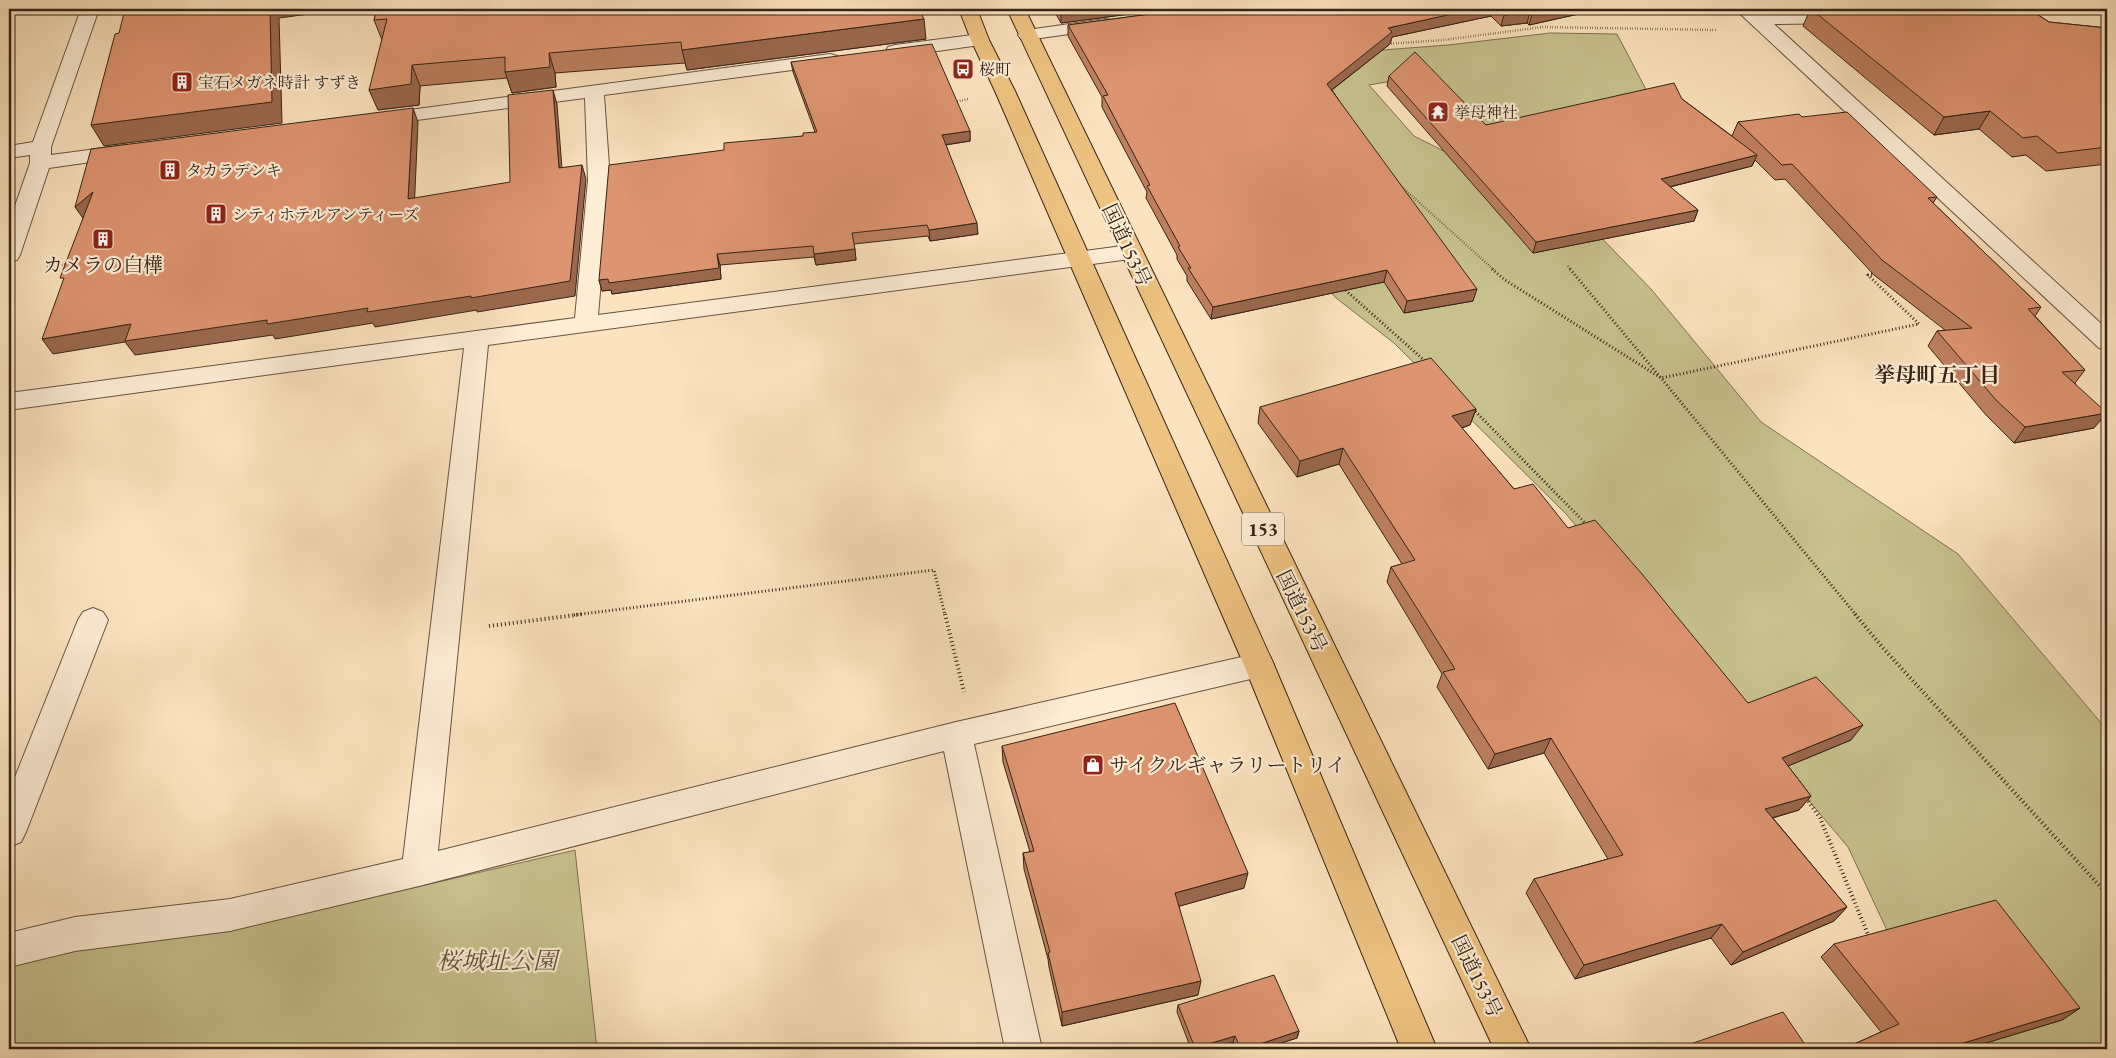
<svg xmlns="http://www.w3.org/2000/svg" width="2116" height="1058" font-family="'EB Garamond','Noto Serif JP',serif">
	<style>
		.green { fill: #c6c18e; stroke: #7e7252 }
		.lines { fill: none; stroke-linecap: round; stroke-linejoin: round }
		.minor-casing { stroke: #675441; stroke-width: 2 }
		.highway-casing { stroke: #352417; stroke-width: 2 }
		.path-far2 { stroke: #352417; stroke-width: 2.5; stroke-dasharray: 0.5 2; stroke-linecap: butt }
		.path-far1 { stroke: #352417; stroke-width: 3; stroke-dasharray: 1 2.5; stroke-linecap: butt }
		.path { stroke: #352417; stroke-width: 4; stroke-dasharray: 1 3; stroke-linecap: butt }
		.minor { fill: #fdedd5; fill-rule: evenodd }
		.highway { fill: #eec280; fill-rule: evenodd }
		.wall { fill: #be7f60; stroke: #352417 }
		.shaded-wall { fill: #9b684e; stroke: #352417 }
		.building { fill: #dd9470; stroke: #352417 }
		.labels { text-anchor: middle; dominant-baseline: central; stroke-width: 4.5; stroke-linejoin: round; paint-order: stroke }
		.far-poi-label { font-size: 16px; fill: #352417; stroke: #fdedd5; text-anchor: start }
		.shield { fill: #fdedd5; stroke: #716050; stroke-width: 1 }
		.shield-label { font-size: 19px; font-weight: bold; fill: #352417 }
		.street-label { font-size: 20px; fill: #352417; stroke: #fdedd5 }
		.poi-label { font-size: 20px; fill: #352417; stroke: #fdedd5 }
		.neighbourhood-label { font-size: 21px; font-weight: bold; fill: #352417; stroke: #fdedd5 }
		.near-park-label { font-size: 24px; font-style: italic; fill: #60533b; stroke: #fdedd5 }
	</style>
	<rect width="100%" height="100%" fill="#fce3bf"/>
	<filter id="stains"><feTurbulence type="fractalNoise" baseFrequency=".004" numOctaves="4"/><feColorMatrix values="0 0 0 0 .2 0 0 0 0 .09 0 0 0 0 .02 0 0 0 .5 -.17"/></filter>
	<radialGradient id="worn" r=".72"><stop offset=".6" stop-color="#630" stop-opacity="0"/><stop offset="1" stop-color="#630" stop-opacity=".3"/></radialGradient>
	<g class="green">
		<path d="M 1550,33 L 1617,34 L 1662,120 L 1543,182 L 1434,74 L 1369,85 L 1414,136 L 1587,223 L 1651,289 L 1761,422 L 1958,554 L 2107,730 L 2107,1049 L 1957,1049 L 1901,960 L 1848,847 L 1566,514 L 1394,343 L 1336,298 L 1230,176 L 1304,56 L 1448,45 Z"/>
		<path d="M 575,850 L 597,1049 L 9,1049 L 9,966 L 57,953 L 229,931 Z"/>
	</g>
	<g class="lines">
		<g class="minor-casing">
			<g id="minor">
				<path d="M 81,9 L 99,9 L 51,147 L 51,155 L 126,145 L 133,147 L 136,151 L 133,155 L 126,157 L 49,168 L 20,255 L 17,260 L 9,262 L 9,223 L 30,163 L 30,155 L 9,158 L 9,146 L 33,142 Z"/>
				<path d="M 1735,9 L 1755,9 L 1761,14 L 1843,13 L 1849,14 L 1852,18 L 1849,22 L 1843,23 L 1774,24 L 2107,329 L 2107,350 L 2099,348 Z"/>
				<path d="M 1105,19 L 1111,20 L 1114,24 L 1111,28 L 1027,40 L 1021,39 L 1018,35 L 1021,31 L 1027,30 Z"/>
				<path d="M 980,34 L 987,36 L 989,40 L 987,44 L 895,57 L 888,55 L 886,51 L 888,47 L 895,45 Z"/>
				<path d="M 830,54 L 837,56 L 839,60 L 837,64 L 604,95 L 610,180 L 598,315 L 1130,245 L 1138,247 L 1141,252 L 1138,257 L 1130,259 L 488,345 L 438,851 L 956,722 L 1259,653 L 1270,656 L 1274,665 L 1270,674 L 1259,677 L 974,744 L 1042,1049 L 1005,1049 L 944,751 L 419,886 L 230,931 L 75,951 L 9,967 L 9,933 L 75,917 L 230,899 L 403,859 L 464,348 L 9,410 L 9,393 L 575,318 L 588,180 L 585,98 L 379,125 L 372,123 L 369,119 L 372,115 Z"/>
				<path d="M 93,608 L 103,612 L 108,620 L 26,832 L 21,842 L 9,847 L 9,792 L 78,620 L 83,612 Z"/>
			</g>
		</g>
		<g class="highway-casing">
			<g id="highway">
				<path d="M 959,9 L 977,9 L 989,40 L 1015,91 L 1274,665 L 1437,1049 L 1401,1049 L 1244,665 L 995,91 L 971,40 Z"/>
				<path d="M 1007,9 L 1025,9 L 1531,1049 L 1494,1049 Z"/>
			</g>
		</g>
		<g class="path-far2">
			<path d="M 1386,44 L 1443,40 L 1543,27 L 1716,30"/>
			<path d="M 955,102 L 968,99"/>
			<path d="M 1401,186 L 1494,270"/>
			<path d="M 1568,266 L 1571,270"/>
			<path d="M 47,267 L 68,264"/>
		</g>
		<g class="path-far1">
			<path d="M 1492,269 L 1505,280 L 1661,378 L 1856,615"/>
			<path d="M 1570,269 L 1661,378 L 1919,324 L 1868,275 L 1877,274"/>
			<path d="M 1343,288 L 1426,362"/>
			<path d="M 1473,409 L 1588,526"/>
			<path d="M 574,615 L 934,570 L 945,615"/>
		</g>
		<g class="path">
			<path d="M 945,614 L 964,692"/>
			<path d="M 1855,614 L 1883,648 L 2107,894"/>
			<path d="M 489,626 L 584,614"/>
			<path d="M 1806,798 L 1820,818 L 1869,937"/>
		</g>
		<use href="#minor" class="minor"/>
		<use href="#highway" class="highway"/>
	</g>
	<g class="wall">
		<path d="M 377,9 L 926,39 L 687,70 L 685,63 L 555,73 L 556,87 L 512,93 L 507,78 L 420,86 L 419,105 L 378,110 L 382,40 L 374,20 Z"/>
		<path d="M 1053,9 L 1168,9 L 1061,23 Z"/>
		<path d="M 1188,9 L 1585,9 L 1583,13 L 1529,25 L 1527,23 L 1501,26 L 1491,16 L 1392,37 L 1390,44 L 1332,90 L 1473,301 L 1404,313 L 1384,282 L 1211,319 L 1187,281 L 1187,276 L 1177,259 L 1177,255 L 1146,198 L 1147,192 L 1102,107 L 1102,97 L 1068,36 L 1068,25 Z"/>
		<path d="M 1782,9 L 2029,9 L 2049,22 L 2107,28 L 2107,164 L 2046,171 L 2026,155 L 2012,157 L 1979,129 L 1934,135 L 1803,26 L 1809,12 L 1786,12 Z"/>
		<path d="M 791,62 L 970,131 L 970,141 L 946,145 L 978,234 L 930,241 L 928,236 L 854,244 L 856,260 L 816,265 L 814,257 L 720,265 L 721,279 L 612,294 L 611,290 L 602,291 L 599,280 L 724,150 L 803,136 L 815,132 L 793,72 Z"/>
		<path d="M 1389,76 L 1486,125 L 1682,99 L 1732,136 L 1738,122 L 1802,117 L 1937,197 L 1933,203 L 2041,307 L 2035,316 L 2085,370 L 2075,383 L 2094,428 L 2014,443 L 1986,415 L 1928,346 L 1937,331 L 1945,330 L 1874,275 L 1785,179 L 1775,180 L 1755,160 L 1752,166 L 1670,187 L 1698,210 L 1694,221 L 1533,253 L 1387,86 Z"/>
		<path d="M 1260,407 L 1476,409 L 1470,425 L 1462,428 L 1514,489 L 1568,528 L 1748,703 L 1851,740 L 1788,766 L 1811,796 L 1799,810 L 1773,818 L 1847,907 L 1834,921 L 1731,965 L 1711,938 L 1575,979 L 1526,893 L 1534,879 L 1608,859 L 1544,753 L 1488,769 L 1437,687 L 1442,674 L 1387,582 L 1391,567 L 1402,564 L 1339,464 L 1297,477 L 1258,423 Z"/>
		<path d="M 1002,746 L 1244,888 L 1179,906 L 1198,995 L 1062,1026 L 1049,967 L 1048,959 L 1024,869 L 1023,853 L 1030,852 L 1003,762 Z"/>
		<path d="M 1834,944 L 2080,1008 L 2062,1020 L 1966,1049 L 1843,1049 L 1881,1032 L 1821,957 Z"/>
		<path d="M 1178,1005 L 1299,1031 L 1297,1038 L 1262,1049 L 1236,1049 L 1233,1042 L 1210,1049 L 1191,1049 L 1177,1012 Z"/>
	</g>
	<g class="shaded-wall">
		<path d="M 270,9 L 346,9 L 279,18 L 282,123 L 104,146 L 91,125 Z"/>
		<path d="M 1087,9 L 1168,9 L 1061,23 L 1061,12 Z"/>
		<path d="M 1475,9 L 1492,9 L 1491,16 L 1392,37 L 1390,44 L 1325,95 L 1327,84 L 1388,28 Z"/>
		<path d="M 1555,9 L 1585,9 L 1583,13 L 1529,25 L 1532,14 Z"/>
		<path d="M 1530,12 L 1527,23 L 1501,26 L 1504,15 Z"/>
		<path d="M 924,19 L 926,39 L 687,70 L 682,50 Z"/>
		<path d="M 549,53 L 555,73 L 556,87 L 512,93 L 505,72 Z"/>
		<path d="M 412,65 L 420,86 L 419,105 L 378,110 L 369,90 Z"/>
		<path d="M 553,90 L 557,104 L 563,182 L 559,168 Z"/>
		<path d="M 413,108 L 418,122 L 414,213 L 408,199 Z"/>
		<path d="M 1990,111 L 1979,129 L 1934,135 L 1944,117 Z"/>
		<path d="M 970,131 L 970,141 L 943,145 L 942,135 Z"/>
		<path d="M 1757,155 L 1752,166 L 1657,190 L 1661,179 Z"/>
		<path d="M 582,165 L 586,179 L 575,296 L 477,312 L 477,310 L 375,327 L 373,323 L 275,339 L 273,335 L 135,355 L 125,342 L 53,354 L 42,339 L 131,324 L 267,320 Z"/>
		<path d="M 93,192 L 85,221 L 75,207 Z"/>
		<path d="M 1698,210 L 1694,221 L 1533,253 L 1536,242 Z"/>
		<path d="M 977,223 L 978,234 L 930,241 L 929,230 Z"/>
		<path d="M 855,249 L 856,260 L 816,265 L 814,254 Z"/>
		<path d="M 717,254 L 720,265 L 721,279 L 612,294 L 611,290 L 602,291 L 599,280 Z"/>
		<path d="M 1387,270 L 1384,282 L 1211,319 L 1213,307 Z"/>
		<path d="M 1477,289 L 1473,301 L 1404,313 L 1407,301 Z"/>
		<path d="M 1476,409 L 1470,425 L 1447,432 L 1452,416 Z"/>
		<path d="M 2107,413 L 2094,428 L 2014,443 L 2025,427 Z"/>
		<path d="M 1343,448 L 1339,464 L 1297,477 L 1300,461 Z"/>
		<path d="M 1863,725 L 1851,740 L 1771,773 L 1782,758 Z"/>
		<path d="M 1551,738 L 1544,753 L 1488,769 L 1495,754 Z"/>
		<path d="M 1811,796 L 1799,810 L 1754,823 L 1765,809 Z"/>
		<path d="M 1248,873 L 1244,888 L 1173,908 L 1175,893 Z"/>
		<path d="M 1847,907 L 1834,921 L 1731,965 L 1743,952 Z"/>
		<path d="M 1722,924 L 1711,938 L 1575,979 L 1584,965 Z"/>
		<path d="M 1201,981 L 1198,995 L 1062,1026 L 1062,1012 Z"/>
		<path d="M 2080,1008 L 2062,1020 L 1966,1049 L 1947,1049 L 1950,1047 Z"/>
		<path d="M 1299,1031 L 1297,1038 L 1262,1049 L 1245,1049 Z"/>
		<path d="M 1235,1036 L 1233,1042 L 1210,1049 L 1194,1049 L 1195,1048 Z"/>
	</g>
	<g class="building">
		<path d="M 125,9 L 270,9 L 272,102 L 91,125 L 115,34 L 119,33 Z"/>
		<path d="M 377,9 L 919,9 L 924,19 L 682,50 L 681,42 L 549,53 L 550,67 L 505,72 L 505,57 L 412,65 L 411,84 L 369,90 L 387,19 L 374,20 Z"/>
		<path d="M 1059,9 L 1087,9 L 1061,12 Z"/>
		<path d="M 1188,9 L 1475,9 L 1388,28 L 1392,32 L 1327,84 L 1477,289 L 1407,301 L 1387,270 L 1213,307 L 1188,268 L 1191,268 L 1178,247 L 1180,246 L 1147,186 L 1150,185 L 1103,96 L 1108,95 L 1068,25 Z"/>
		<path d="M 1498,9 L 1555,9 L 1532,14 L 1530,12 L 1504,15 Z"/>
		<path d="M 1811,9 L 2029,9 L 2049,22 L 2107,28 L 2107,147 L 2058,153 L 2037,136 L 2023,138 L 1990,111 L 1944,117 Z"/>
		<path d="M 932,44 L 970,131 L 942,135 L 977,223 L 929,230 L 927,225 L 852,233 L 855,249 L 814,254 L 813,246 L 717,254 L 719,268 L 609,283 L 608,279 L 599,280 L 609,165 L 724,150 L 724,143 L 803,136 L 803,133 L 817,132 L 791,62 Z"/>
		<path d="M 1415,52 L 1486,125 L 1674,83 L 1682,99 L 1757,155 L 1661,179 L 1698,210 L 1536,242 L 1389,76 Z"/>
		<path d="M 553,90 L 559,168 L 582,165 L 570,281 L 471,298 L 471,296 L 367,312 L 368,308 L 267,324 L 267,320 L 125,341 L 131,324 L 42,339 L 64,278 L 60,278 L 93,192 L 75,207 L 91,149 L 413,108 L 408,199 L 510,182 L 508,95 Z"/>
		<path d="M 1847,112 L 1937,197 L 1928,198 L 2041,307 L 2028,309 L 2085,370 L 2062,372 L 2107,413 L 2025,427 L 1996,400 L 1937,331 L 1972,328 L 1882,260 L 1792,164 L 1782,165 L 1738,122 L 1799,114 L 1802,117 Z"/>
		<path d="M 1431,358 L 1476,409 L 1452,416 L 1514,489 L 1533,484 L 1568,528 L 1595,520 L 1642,574 L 1748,703 L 1816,677 L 1863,725 L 1782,758 L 1811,796 L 1765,809 L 1847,907 L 1743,952 L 1722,924 L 1584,965 L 1534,879 L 1623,855 L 1551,738 L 1495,754 L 1443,672 L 1455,669 L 1391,567 L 1415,560 L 1343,448 L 1300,461 L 1260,407 Z"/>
		<path d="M 1175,703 L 1248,873 L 1175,893 L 1201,981 L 1062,1012 L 1048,953 L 1050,952 L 1023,853 L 1034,851 L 1002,746 Z"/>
		<path d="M 1996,900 L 2080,1008 L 1950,1047 L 1952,1049 L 1843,1049 L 1899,1024 L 1834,944 Z"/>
		<path d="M 1274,975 L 1299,1031 L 1245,1049 L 1241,1049 L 1235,1036 L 1195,1048 L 1178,1005 Z"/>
		<path d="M 1783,1012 L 1808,1049 L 1676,1049 Z"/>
	</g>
	<defs>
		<g id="bus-square" transform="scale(1.125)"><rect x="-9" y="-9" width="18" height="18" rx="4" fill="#8f2418" stroke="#fdedd5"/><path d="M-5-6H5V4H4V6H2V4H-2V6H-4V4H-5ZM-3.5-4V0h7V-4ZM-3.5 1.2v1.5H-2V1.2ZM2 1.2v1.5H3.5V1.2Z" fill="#fff"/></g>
		<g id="building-square" transform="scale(1.125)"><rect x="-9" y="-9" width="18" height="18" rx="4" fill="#8f2418" stroke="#fdedd5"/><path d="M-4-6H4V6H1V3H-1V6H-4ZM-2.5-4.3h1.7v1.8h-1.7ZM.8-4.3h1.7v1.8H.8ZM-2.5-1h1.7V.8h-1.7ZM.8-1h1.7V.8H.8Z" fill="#fff"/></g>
		<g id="temple-square" transform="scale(1.125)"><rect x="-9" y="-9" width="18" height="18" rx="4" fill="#8f2418" stroke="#fdedd5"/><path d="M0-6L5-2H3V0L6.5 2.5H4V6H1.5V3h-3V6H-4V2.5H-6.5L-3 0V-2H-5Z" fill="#fff"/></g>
		<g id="shop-square" transform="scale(1.125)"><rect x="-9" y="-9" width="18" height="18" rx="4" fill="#8f2418" stroke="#fdedd5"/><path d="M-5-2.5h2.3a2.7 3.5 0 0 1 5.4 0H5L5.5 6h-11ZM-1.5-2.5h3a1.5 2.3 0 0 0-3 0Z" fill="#fff"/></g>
	</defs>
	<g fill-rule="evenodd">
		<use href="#bus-square" x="963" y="69"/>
		<use href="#building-square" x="182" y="82"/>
		<use href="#temple-square" x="1438" y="112"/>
		<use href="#building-square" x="170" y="170"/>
		<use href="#building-square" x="216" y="214"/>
		<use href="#building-square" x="103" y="239"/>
		<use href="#shop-square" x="1093" y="765"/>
	</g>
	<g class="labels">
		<g class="far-poi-label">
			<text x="979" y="69">桜町</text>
			<text x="198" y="82">宝石メガネ時計 すずき</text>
			<text x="1454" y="112">挙母神社</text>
			<text x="186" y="170">タカラデンキ</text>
			<text x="232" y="214">シティホテルアンティーズ</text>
		</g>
		<rect class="shield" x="1242" y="512.5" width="42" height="33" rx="4"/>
		<g class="shield-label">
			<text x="1263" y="529">153</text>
		</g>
		<g class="street-label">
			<text transform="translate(1127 245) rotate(65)">国道153号</text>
			<text transform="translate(1302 611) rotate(64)">国道153号</text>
			<text transform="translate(1477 976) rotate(64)">国道153号</text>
		</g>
		<g class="poi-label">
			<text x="103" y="265">カメラの白樺</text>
			<text x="1109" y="765" text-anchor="start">サイクルギャラリートリイ</text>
		</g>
		<g class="neighbourhood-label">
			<text x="1937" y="374">挙母町五丁目</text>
		</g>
		<g class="near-park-label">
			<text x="497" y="960">桜城址公園</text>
		</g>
	</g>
	<rect width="2116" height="1058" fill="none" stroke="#fce3bf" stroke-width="30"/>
	<rect x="10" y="10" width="2096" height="1038" fill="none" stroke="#352417" stroke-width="2.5"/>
	<rect x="15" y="15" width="2086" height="1028" fill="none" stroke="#352417"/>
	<rect width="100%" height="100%" filter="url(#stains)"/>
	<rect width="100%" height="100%" fill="url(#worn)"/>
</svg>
